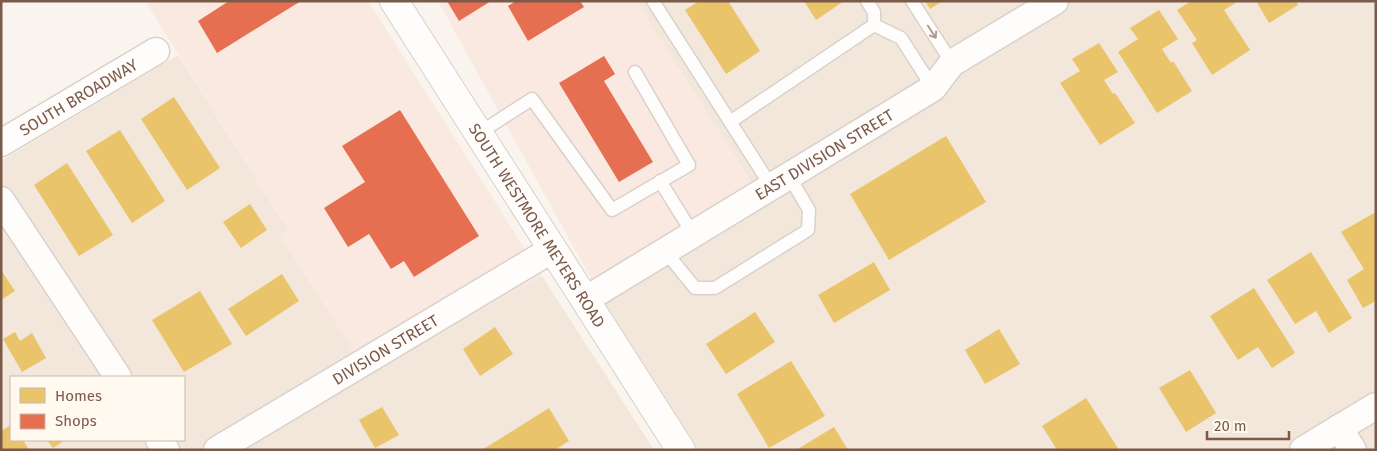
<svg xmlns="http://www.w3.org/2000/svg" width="1377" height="451" font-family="'Fira Sans',sans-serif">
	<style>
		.residential { fill: #f2e7da; fill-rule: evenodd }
		.commercial { fill: #f9e9e0 }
		.homes { fill: #e9c46a }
		.shops { fill: #e76f51 }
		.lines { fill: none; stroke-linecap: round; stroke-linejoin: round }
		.lane-casing { stroke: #d9d1cb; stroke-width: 15 }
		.street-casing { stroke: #d9d1cb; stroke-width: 29 }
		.secondary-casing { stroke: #d9d0c8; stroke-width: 30 }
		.lane { stroke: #fefdfc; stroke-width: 12 }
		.street { stroke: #fefdfc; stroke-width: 26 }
		.secondary { stroke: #fefdfc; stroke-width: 28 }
		.oneway { stroke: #af9b91 }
		.labels { text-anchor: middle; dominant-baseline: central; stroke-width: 5; stroke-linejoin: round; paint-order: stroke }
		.street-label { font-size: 16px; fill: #7b5a49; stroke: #fff9f0 }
	</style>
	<rect width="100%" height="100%" fill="#f9f4ed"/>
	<g class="residential">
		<path d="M 636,1 L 1376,1 L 1376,450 L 698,450 L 604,302 L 766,206 Z"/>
		<path d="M 178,55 L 288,230 L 280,235 L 367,371 L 542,276 L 654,450 L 1,450 L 1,161 ZM 11,377 L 184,377 L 184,440 L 11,440 Z"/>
	</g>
	<g class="commercial">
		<path d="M 152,1 L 368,1 L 542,276 L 367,372 L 279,235 L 288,230 L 147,4 Z"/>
		<path d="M 438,1 L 636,1 L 766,206 L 604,302 Z"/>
	</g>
	<g class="homes">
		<path d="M 699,1 L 728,1 L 760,51 L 726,74 L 685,10 Z"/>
		<path d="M 804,1 L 844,1 L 816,20 Z"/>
		<path d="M 925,1 L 943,1 L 930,9 Z"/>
		<path d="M 1191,1 L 1233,1 L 1235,3 L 1224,10 L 1250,50 L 1212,75 L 1192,43 L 1197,40 L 1177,10 Z"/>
		<path d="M 1256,1 L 1296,1 L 1298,5 L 1269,23 Z"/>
		<path d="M 1159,10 L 1178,39 L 1162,49 L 1171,63 L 1173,61 L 1192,91 L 1157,113 L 1118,52 L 1138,39 L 1130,28 Z"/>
		<path d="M 1099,43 L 1118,72 L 1104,80 L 1113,94 L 1115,93 L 1135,123 L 1100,145 L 1060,83 L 1080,71 L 1072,59 Z"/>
		<path d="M 174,97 L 220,168 L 187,190 L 141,119 Z"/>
		<path d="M 120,130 L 165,201 L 132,223 L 86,151 Z"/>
		<path d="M 946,136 L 986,202 L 889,260 L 850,194 Z"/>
		<path d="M 67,163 L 113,235 L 79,256 L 34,185 Z"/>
		<path d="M 250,204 L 267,230 L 241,248 L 223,222 Z"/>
		<path d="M 1374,213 L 1376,216 L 1376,301 L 1363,308 L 1347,280 L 1364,269 L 1341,232 Z"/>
		<path d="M 1311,252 L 1352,318 L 1329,333 L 1316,311 L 1295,324 L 1267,280 Z"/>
		<path d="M 874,262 L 890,290 L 834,323 L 818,295 Z"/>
		<path d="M 1,270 L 15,291 L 1,300 Z"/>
		<path d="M 282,274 L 299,301 L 246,336 L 228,309 Z"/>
		<path d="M 1254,288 L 1295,353 L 1272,368 L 1258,347 L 1238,360 L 1210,316 Z"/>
		<path d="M 200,291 L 232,344 L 184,372 L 152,320 Z"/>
		<path d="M 755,312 L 775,342 L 726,374 L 706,344 Z"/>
		<path d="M 495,327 L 513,354 L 480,376 L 463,349 Z"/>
		<path d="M 999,329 L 1020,364 L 985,384 L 965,350 Z"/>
		<path d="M 15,332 L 20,341 L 32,333 L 46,358 L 22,372 L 3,339 Z"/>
		<path d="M 791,361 L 825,416 L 769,448 L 737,394 Z"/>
		<path d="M 1190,370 L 1216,413 L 1186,432 L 1159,388 Z"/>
		<path d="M 1086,398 L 1119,450 L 1057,450 L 1042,426 Z"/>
		<path d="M 382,407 L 399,435 L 375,448 L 359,420 Z"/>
		<path d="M 549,408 L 569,441 L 555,450 L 482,450 Z"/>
		<path d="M 11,425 L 11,440 L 23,440 L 29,450 L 1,450 L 1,431 Z"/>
		<path d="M 834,427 L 848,450 L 796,450 Z"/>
		<path d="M 47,440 L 65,440 L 53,448 Z"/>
	</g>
	<g class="shops">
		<path d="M 229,1 L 301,1 L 217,53 L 198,21 Z"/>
		<path d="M 447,1 L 491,1 L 459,21 Z"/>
		<path d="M 516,1 L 580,1 L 584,7 L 528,41 L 508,6 Z"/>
		<path d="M 604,56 L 615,74 L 604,81 L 653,162 L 619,182 L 559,83 Z"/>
		<path d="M 400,110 L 479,236 L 414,277 L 404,261 L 391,269 L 369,234 L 348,247 L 324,208 L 365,182 L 342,146 Z"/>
	</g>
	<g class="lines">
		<g class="lane-casing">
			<g id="lane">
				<path d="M 653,1 L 771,186"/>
				<path d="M 867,1 L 874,12 L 874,25"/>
				<path d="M 912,1 L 952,63"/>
				<path d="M 730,122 L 874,25 L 901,38 L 933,88"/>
				<path d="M 479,133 L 532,99 L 612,210 L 689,165 L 635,72"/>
				<path d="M 660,181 L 693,234"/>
				<path d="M 665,251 L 695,288 L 715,288 L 808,230 L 809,210 L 789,176"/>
			</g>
		</g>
		<g class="street-casing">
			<g id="street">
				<path id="s1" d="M 1,143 L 156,51"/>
				<path d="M 1,200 L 118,377"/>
				<path id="s2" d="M 585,300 L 933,88 L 952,63 L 1055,1"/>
				<path d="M 1339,428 L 1353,450"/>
				<path d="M 159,440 L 166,450"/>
				<path id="s3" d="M 217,450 L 553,249"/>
				<path d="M 1303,450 L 1376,406"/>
			</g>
		</g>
		<g class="secondary-casing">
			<g id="secondary">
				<path id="s4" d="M 394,1 L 681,450"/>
			</g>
		</g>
		<use href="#lane" class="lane"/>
		<use href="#street" class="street"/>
		<use href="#secondary" class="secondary"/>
	</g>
	<defs><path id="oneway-shaft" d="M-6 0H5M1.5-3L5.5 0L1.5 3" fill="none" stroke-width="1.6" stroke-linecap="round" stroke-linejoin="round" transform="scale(1.25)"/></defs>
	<use class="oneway" href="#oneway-shaft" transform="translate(932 32) rotate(57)"/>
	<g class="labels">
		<g class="street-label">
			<text stroke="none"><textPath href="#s1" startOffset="90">SOUTH BROADWAY</textPath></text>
			<text stroke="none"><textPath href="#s2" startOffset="280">EAST DIVISION STREET</textPath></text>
			<text stroke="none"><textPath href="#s4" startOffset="266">SOUTH WESTMORE MEYERS ROAD</textPath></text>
			<text stroke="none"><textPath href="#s3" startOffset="196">DIVISION STREET</textPath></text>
		</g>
	</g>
	<rect width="1377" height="451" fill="none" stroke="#7b5a49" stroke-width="5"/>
	<rect x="10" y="376" width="175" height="65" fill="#fff9f0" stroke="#cab9ad"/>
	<rect x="20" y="388" width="25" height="15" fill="#e9c46a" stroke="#cab9ad"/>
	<text x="55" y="401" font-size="15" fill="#7b5a49">Homes</text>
	<rect x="20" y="414" width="25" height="15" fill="#e76f51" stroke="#cab9ad"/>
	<text x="55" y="426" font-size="15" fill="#7b5a49">Shops</text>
	<path d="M1207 431v8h82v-8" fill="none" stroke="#7b5a49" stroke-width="2.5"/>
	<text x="1214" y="431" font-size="15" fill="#7b5a49" stroke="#fff9f0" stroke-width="4" paint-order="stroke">20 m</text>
</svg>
